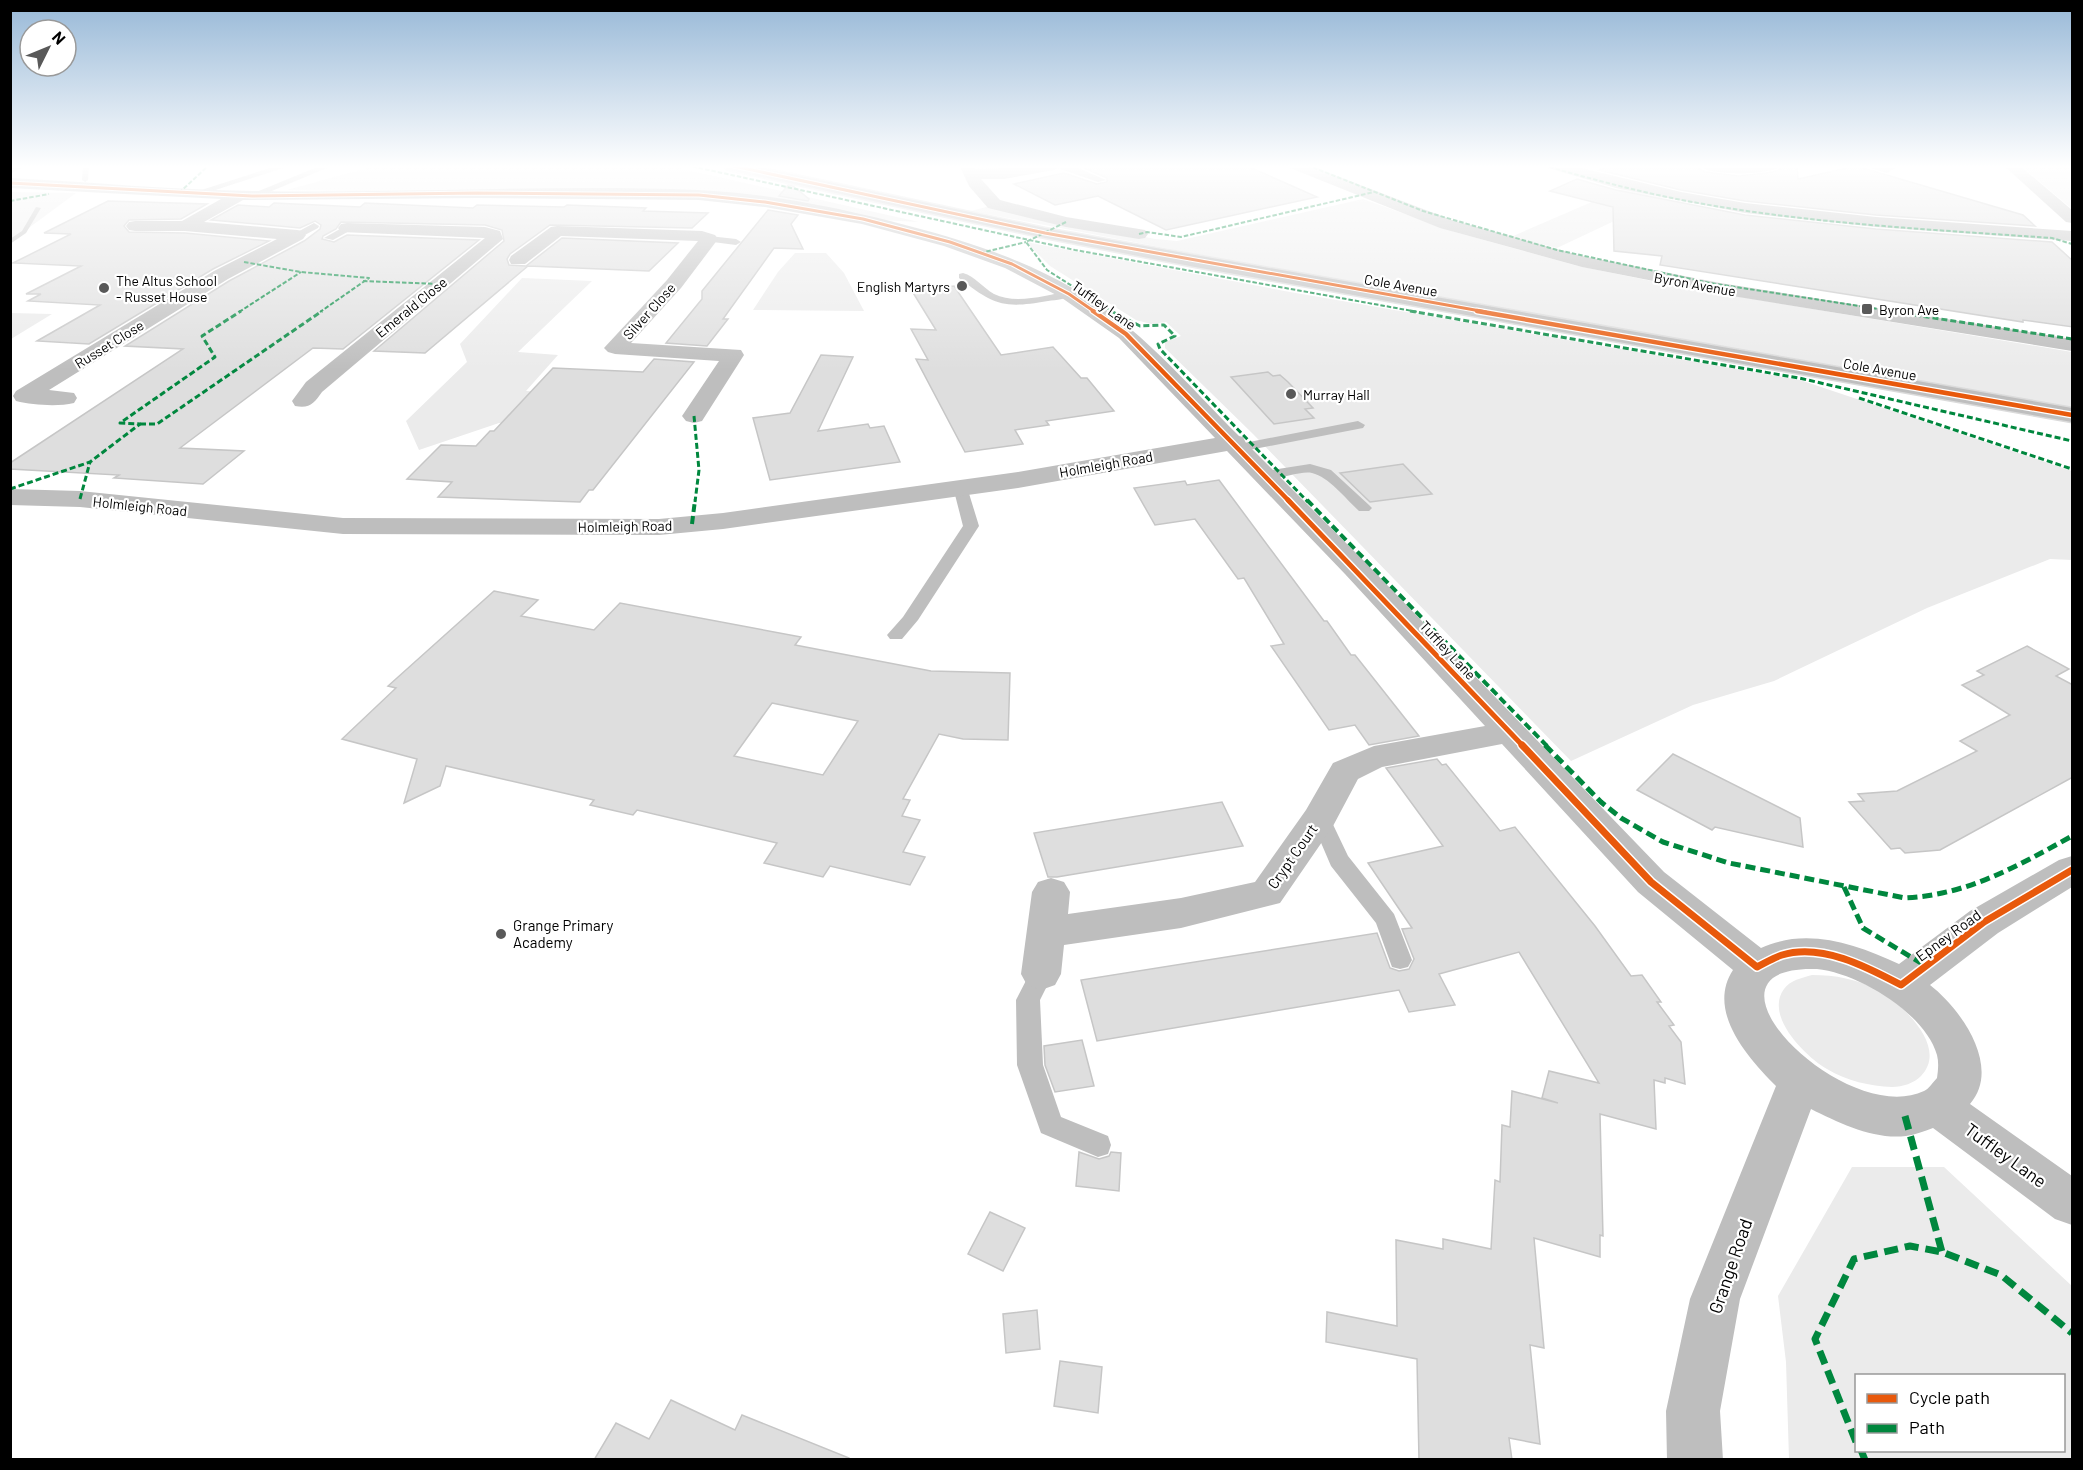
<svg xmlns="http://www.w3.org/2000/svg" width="2083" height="1470" font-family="Barlow,sans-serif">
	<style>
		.green { fill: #ebebeb; fill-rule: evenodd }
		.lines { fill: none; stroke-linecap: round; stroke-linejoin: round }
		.stream { fill: #bdbdbd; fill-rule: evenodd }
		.building { fill: #dedede; stroke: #c6c6c6; stroke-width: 1.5; fill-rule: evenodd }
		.highway-casing { stroke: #dbdbdb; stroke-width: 3 }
		.lane { fill: #bebebe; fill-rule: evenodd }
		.street { fill: #bebebe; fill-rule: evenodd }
		.highway { fill: #bebebe; fill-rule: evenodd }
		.quiet-far4 { stroke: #00873e; stroke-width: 2; stroke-dasharray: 4.5 2; stroke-linecap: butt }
		.quiet-far3 { stroke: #00873e; stroke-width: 3; stroke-dasharray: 6 3; stroke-linecap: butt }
		.quiet-far2 { stroke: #00873e; stroke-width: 4; stroke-dasharray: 8 4; stroke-linecap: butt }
		.quiet-far1 { stroke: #00873e; stroke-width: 5; stroke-dasharray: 10 5; stroke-linecap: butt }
		.quiet { stroke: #00873e; stroke-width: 7; stroke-dasharray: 14 7; stroke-linecap: butt }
		.cycleway-far3-casing { stroke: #fff; stroke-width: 5 }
		.cycleway-far2-casing { stroke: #fff; stroke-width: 7 }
		.cycleway-far1-casing { stroke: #fff; stroke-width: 8 }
		.cycleway-casing { stroke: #fff; stroke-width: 10 }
		.cycleway-far3 { stroke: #e8590c; stroke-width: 3 }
		.cycleway-far2 { stroke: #e8590c; stroke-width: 4.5 }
		.cycleway-far1 { stroke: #e8590c; stroke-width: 5 }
		.cycleway { stroke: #e8590c; stroke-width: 7 }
		.poi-dot { fill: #595959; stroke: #fff; stroke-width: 2 }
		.labels { text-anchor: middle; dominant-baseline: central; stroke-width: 4.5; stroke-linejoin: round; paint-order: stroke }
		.far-poi-label { font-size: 14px; fill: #000; stroke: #fff; text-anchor: start }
		.far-street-label { font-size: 14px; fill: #000; stroke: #fff }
		.street-label { font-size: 15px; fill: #000; stroke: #fff }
		.poi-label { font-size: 15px; fill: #000; stroke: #fff; text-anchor: start }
		.near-street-label { font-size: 18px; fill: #000; stroke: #fff }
	</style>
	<rect width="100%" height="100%" fill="#fff"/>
	<g class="green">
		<path d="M 378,165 L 665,165 L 919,222 L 863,219 L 699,195 L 287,190 Z"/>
		<path d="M 2020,165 L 2072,165 L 2072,209 Z"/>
		<path d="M 1624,188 L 1665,197 L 1557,248 L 1511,237 Z"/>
		<path d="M 11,192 L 76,193 L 11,241 Z"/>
		<path d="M 1363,199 L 1455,232 L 1578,266 L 1681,287 L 2072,352 L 2072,408 L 1280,270 L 971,211 L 990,206 L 1155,239 L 1177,241 Z"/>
		<path d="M 1026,242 L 1290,292 L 1800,380 L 2072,471 L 2072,560 L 2050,559 L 1927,608 L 1774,681 L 1693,705 L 1571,761 L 1253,434 L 1165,348 L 1165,342 L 1181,336 L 1166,322 L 1151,324 L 1136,320 L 1050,266 Z"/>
		<path d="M 795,253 L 826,253 L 844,273 L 864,311 L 753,310 L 778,272 Z"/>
		<path d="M 522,278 L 592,281 L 518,352 L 558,355 L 526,391 L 607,395 L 579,425 L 499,423 L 419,450 L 406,421 L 467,362 L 460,344 Z"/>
		<path d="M 11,313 L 52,314 L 11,339 Z"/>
		<path d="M 1812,975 C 1835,975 1857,979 1878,990 C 1902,1004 1949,1047 1921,1076 C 1914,1083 1903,1087 1892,1087 C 1870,1086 1847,1081 1827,1069 C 1806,1057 1764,1016 1784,989 C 1790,980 1802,978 1812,975 Z"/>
		<path d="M 1852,1167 L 1944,1167 L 2072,1286 L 2072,1459 L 1789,1459 L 1786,1362 L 1778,1296 ZM 1856,1376 L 2064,1376 L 2064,1450 L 1856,1450 Z"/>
	</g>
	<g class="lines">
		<g class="stream">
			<path d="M 83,165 L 89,165 L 88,180 L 85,182 L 82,180 Z"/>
			<path d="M 36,207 L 41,208 L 26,233 L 10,244 L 10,239 L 22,231 Z"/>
		</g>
	</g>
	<g class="building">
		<path d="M 1100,165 L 1245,165 L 1317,197 L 1166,230 L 1098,196 L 1055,205 L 1014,184 L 1064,173 L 1097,184 L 1107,182 L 1107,178 L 1084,168 Z"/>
		<path d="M 1611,165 L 1695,165 L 1702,171 L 1713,173 L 1739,176 L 1766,173 L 1777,171 L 1784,165 L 1797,165 L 1798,179 L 1856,166 L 2023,215 L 2035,226 L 1876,215 L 1745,201 L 1681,190 L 1599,170 Z"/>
		<path d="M 1577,179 L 1616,190 L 1745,215 L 1876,229 L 2052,242 L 2073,261 L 2073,327 L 2023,320 L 2023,322 L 1660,265 L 1662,256 L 1614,251 L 1613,207 L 1550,191 Z"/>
		<path d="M 788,185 L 793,186 L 809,199 L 808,201 L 779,196 Z"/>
		<path d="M 108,201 L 207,204 L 181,219 L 129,220 L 124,226 L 129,232 L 185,233 L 269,241 L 213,269 L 89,344 L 37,341 L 100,305 L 28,301 L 41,294 L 26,294 L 81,266 L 13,263 L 71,234 L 44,233 Z"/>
		<path d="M 274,203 L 360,207 L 365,203 L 473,208 L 477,205 L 564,207 L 567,205 L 646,208 L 643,211 L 708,213 L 692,228 L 550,225 L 510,254 L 507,259 L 509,265 L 526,266 L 562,238 L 678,243 L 649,271 L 528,266 L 425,353 L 374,351 L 504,241 L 502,230 L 485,225 L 341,222 L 336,229 L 323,236 L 322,239 L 334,242 L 347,235 L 479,240 L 343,349 L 313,348 L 180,448 L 244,451 L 203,484 L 114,478 L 119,475 L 10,469 L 10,463 L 183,349 L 125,346 L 229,281 L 304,241 L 320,229 L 321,225 L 315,221 L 300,228 L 211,220 L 238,205 L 269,207 Z"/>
		<path d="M 768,210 L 798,215 L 791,224 L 803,249 L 774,248 L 723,319 L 728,319 L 707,346 L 666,343 L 702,299 L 702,291 Z"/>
		<path d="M 954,286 L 1001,355 L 1053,347 L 1081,378 L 1087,378 L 1114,411 L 1046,421 L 1049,425 L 1015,430 L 1023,444 L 965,452 L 916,359 L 928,360 L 911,329 L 936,330 L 912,291 Z"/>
		<path d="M 821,355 L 853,357 L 818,431 L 868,424 L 870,428 L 884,426 L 900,462 L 770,480 L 753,418 L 790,413 Z"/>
		<path d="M 654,359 L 694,362 L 593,490 L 589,490 L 580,502 L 438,497 L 452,482 L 407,479 L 441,445 L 476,446 L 490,431 L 494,431 L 553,368 L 643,372 Z"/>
		<path d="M 1268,372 L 1273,376 L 1280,375 L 1288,382 L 1313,408 L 1305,409 L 1314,418 L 1274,424 L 1231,377 Z"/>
		<path d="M 1403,464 L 1432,494 L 1370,502 L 1340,473 Z"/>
		<path d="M 1219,480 L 1324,621 L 1327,621 L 1351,655 L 1355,655 L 1419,736 L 1369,745 L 1355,725 L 1329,730 L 1271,646 L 1284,644 L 1244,578 L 1238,579 L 1195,519 L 1155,525 L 1134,488 L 1185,481 L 1187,485 Z"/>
		<path d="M 494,591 L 538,600 L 521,616 L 594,630 L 620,603 L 801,637 L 795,645 L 931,671 L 1010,673 L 1008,740 L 963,739 L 939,734 L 903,799 L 910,800 L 902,816 L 920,820 L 903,852 L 925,857 L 910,885 L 830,866 L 823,877 L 764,863 L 777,843 L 637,810 L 633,815 L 590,805 L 594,800 L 446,766 L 440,786 L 404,803 L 417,759 L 342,739 L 396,688 L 388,686 ZM 772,703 L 858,721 L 823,775 L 734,756 Z"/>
		<path d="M 2027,646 L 2069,669 L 2056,676 L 2073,685 L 2073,777 L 1940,850 L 1905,853 L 1900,848 L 1891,849 L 1849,802 L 1864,801 L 1858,794 L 1897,791 L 1977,751 L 1960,741 L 2010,715 L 1962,685 L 1984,675 L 1977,671 Z"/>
		<path d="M 1673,754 L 1800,818 L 1803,847 L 1715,827 L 1712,830 L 1637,790 Z"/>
		<path d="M 1437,759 L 1442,765 L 1446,764 L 1500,831 L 1515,827 L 1595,926 L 1631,976 L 1642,975 L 1661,1002 L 1657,1002 L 1674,1025 L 1669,1026 L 1681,1042 L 1685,1084 L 1665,1078 L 1665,1083 L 1654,1080 L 1656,1129 L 1600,1114 L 1603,1236 L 1600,1235 L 1600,1257 L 1534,1238 L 1544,1348 L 1530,1345 L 1540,1444 L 1509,1438 L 1512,1460 L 1419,1460 L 1417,1359 L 1326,1342 L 1327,1312 L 1397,1326 L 1396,1240 L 1443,1249 L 1443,1239 L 1491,1249 L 1495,1180 L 1500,1182 L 1502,1125 L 1510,1127 L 1512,1091 L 1558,1103 L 1542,1098 L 1549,1071 L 1599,1083 L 1519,952 L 1439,974 L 1455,1005 L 1409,1012 L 1399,990 L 1097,1041 L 1081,980 L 1377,933 L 1390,968 L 1399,971 L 1409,969 L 1414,959 L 1402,929 L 1412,928 L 1368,863 L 1443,846 L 1386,768 Z"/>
		<path d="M 1222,802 L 1243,846 L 1057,877 L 1048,877 L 1034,833 Z"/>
		<path d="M 1082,1040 L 1094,1086 L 1055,1092 L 1045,1065 L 1044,1046 Z"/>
		<path d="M 1079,1152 L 1099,1159 L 1109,1156 L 1111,1152 L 1121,1153 L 1119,1191 L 1076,1186 Z"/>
		<path d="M 990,1212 L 1025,1228 L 1003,1271 L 968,1254 Z"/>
		<path d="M 1037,1310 L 1040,1349 L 1006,1353 L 1003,1314 Z"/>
		<path d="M 1060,1361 L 1102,1367 L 1098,1413 L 1054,1406 Z"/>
		<path d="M 671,1400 L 735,1430 L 742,1415 L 849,1458 L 849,1460 L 594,1460 L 616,1423 L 649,1439 Z"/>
	</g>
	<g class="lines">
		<g class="highway-casing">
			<path id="highway" d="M 721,165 L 749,165 L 1045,228 L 1195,255 L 2072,408 L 2072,422 L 1195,267 L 1045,238 L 729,170 Z"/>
		</g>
		<g class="lane">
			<path d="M 10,165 L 23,167 L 10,174 Z"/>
			<path d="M 279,165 L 292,165 L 197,196 L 189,194 Z"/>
			<path d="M 322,165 L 334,165 L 255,198 L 247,196 Z"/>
			<path d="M 1049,165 L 1071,165 L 1106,180 L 1098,182 Z"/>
			<path d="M 314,223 L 319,226 L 318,228 L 301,237 L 292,235 Z"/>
			<path d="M 347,225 L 351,226 L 351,230 L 333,240 L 324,238 Z"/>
			<path d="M 709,236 L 736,239 L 741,242 L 736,245 L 705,241 L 705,237 Z"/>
			<path d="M 963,273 C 975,276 983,288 994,294 C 1016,305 1047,295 1069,291 L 1075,294 C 1068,299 1056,300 1048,301 C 1003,309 994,305 959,278 L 959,274 Z"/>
			<path d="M 1358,421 L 1365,425 L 1363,428 L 1239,452 L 1232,448 L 1239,444 Z"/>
			<path d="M 1310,464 L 1331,470 L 1369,505 L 1372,508 L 1369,511 L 1359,511 C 1346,499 1329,477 1312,473 C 1297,470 1267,486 1258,475 L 1265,471 Z"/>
			<path d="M 960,483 L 967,487 L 979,526 L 918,620 L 902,639 L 890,639 L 887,635 L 903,617 L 963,526 L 953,487 Z"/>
			<path d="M 1320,810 L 1327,812 L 1348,856 L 1394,914 L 1412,960 L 1408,967 L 1400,969 L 1392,967 L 1376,923 L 1331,866 L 1310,817 L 1313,812 Z"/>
			<path d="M 1041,964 L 1049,967 L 1053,974 L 1040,1000 L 1043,1065 L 1061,1117 L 1108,1136 L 1111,1145 L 1108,1154 L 1098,1157 L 1041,1133 L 1017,1065 L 1016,1000 L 1033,967 Z"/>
		</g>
		<g class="street">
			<path d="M 959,165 L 974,165 L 976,169 C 1005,169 1033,165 1061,165 L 1059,168 L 1054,170 L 1004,179 L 981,179 L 1000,200 L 1066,217 L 1139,229 L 1145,230 L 1148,234 L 1145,238 L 1139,239 L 1066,227 L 988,208 L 969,186 Z"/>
			<path d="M 1287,165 L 1308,165 L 1452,220 L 1582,256 L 1720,283 L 2072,339 L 2072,351 L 1720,294 L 1582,267 L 1440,228 L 1290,168 Z"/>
			<path d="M 1545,165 L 1569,165 L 1681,192 L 1745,203 L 1876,217 L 2072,231 L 2072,241 L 1876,227 L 1745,213 L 1616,188 L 1548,168 Z"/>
			<path d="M 1697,165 L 1782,165 C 1772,176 1707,176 1697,165 Z"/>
			<path d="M 1868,165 L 1892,165 L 1895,168 L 1887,173 L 1871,168 Z"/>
			<path d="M 2003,165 L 2019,165 L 2072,210 L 2072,223 L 2066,222 Z"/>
			<path d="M 10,178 C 91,182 172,190 252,191 C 400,194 549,184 697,190 C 768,193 841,208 909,226 C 967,241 1022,259 1074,289 C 1138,325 1187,384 1239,436 L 1243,437 L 1246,443 L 1365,562 L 1664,872 L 1761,948 C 1807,927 1855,944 1899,964 L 1970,911 L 2059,860 L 2072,856 L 2072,887 L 1998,933 L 1930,985 C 1961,1009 2002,1067 1970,1104 L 2072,1176 L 2072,1225 L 2055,1219 L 1933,1128 C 1924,1131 1915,1135 1906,1136 C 1874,1140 1839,1123 1811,1109 L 1740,1299 L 1720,1411 L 1723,1460 L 1667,1460 L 1666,1411 L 1690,1299 L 1776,1086 C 1748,1058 1706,1011 1733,970 L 1638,892 L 1502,744 L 1382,767 L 1358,779 L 1333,826 L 1280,903 L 1181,928 L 1064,945 L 1061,974 L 1055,985 L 1041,990 L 1027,985 L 1021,974 L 1032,892 L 1038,882 L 1051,878 L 1064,882 L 1070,892 L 1068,914 L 1181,898 L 1255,882 L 1306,810 L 1333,763 L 1374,746 L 1485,726 L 1345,574 L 1227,451 L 1018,488 L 723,529 L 659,535 L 343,534 L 80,507 L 10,505 L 10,489 L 80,491 L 343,518 L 659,519 L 723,513 L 1018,472 L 1215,438 L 1119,338 L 1062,298 L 1005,268 L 944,246 L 862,224 L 765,207 L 699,200 L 476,198 L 243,200 L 204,222 L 297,230 L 303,231 L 306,235 L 303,239 L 228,279 L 49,390 L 74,393 L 77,398 L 74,403 C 57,407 33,405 16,401 L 13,396 L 16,391 L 214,271 L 277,239 L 185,231 L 135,231 L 129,230 L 126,226 L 129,222 L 135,221 L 182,221 L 221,199 L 10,188 ZM 1817,969 C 1858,973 1925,1013 1937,1055 C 1939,1063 1938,1071 1937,1078 C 1933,1082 1929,1089 1924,1091 C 1844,1129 1680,964 1817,969 Z"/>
			<path d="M 347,223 L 485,227 L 500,231 L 503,239 L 322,392 C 314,403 310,409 295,406 L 292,401 L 306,382 L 485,238 L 341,232 L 338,228 L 341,224 Z"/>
			<path d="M 557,226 L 702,231 L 715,235 L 718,239 L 681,288 L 631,343 L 741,350 L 744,355 L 702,421 L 694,423 L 686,421 L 682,416 L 719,361 L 615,354 L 608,352 L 604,348 L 667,280 L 698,241 L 561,236 L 525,264 L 511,264 L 509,260 L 511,256 L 551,227 Z"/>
		</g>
		<use href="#highway" class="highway"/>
		<g class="quiet-far4">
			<path d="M 686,165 L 1075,250 L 1418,312"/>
			<path d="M 1307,165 L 1423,211 L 1557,250 L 1710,283 L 1898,312"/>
			<path d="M 1543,165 C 1584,177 1625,188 1667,197 C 1793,223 1924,229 2052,238 L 2072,244"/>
			<path d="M 179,193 L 209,165"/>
			<path d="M 10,201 L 49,194"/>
			<path d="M 1066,222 L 1026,242 L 1047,270 L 1113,312"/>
			<path d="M 1139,234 L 1147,232 L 1181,237 L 1374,192"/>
			<path d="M 980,253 L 1026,242"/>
			<path d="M 244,262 L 301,272 L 369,278 L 320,312"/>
			<path d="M 363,281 L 441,284"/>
			<path d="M 239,312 L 301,272"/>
		</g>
		<g class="quiet-far3">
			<path d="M 1111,311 L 1140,326 L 1164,325 L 1175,336 L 1158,344 L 1160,349 L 1308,502"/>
			<path d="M 1410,311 L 1799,378 L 2072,441"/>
			<path d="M 1888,311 L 2072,339"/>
			<path d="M 1859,398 L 2072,469"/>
			<path d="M 694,416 L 699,470 L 695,502"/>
			<path d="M 140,424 L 157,424 L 322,311"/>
			<path d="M 10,489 L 90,462 L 140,424 L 120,423 L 215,357 L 202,336 L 241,311"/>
			<path d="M 80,499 L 90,462"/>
		</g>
		<g class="quiet-far2">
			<path d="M 1307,500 L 1547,746"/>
			<path d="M 692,524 L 695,500"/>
		</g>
		<g class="quiet-far1">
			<path d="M 1545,745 L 1601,802 L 1621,818 L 1663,842 L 1729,863 L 1905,898 C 1967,895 2018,866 2072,836"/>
			<path d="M 1844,887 L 1863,928 L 1926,966"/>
		</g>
		<g class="quiet">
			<path d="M 1905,1116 L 1942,1252"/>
			<path d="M 1856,1442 L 1815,1339 L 1854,1259 L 1910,1246 L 1942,1252 L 2001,1275 L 2072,1333"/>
			<path d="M 1861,1450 L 1865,1460"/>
		</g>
		<g class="cycleway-far3-casing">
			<g id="cycleway-far3">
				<path d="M 729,165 L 1045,233 L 1486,312"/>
				<path d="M 10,183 L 252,196 L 476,193 L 699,195 L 765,202 L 863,219 L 950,242 L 1012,264 L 1069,294 L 1095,312"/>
			</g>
		</g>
		<g class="cycleway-far2-casing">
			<g id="cycleway-far2">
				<path d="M 1093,311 L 1126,334 L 1290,502"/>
				<path d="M 1477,311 L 2072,415"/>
			</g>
		</g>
		<g class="cycleway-far1-casing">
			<path id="cycleway-far1" d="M 1288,500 L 1523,746"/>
		</g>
		<g class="cycleway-casing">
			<path id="cycleway" d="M 1522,745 L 1651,882 L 1757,967 C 1765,963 1773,958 1782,955 C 1822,943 1867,967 1901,985 L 1984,922 L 2072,870"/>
		</g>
		<use href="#cycleway-far3" class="cycleway-far3"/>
		<use href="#cycleway-far2" class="cycleway-far2"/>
		<use href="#cycleway-far1" class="cycleway-far1"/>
		<use href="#cycleway" class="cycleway"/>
	</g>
	<linearGradient id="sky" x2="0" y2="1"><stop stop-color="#97b8d7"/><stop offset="0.45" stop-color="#fff"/><stop offset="1" stop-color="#fff" stop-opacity="0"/></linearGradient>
	<rect width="2083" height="370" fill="url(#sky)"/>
	<g class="poi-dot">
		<circle cx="962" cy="286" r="6"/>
		<circle cx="104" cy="288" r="6"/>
		<rect x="1861" y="303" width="12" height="12" rx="3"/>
		<circle cx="1291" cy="394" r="6"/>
		<circle cx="501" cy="934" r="6"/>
	</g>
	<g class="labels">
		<g class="far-poi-label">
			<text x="116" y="280">The Altus School<tspan x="116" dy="16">- Russet House</tspan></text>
			<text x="950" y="286" text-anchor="end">English Martyrs</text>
			<text x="1879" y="309">Byron Ave</text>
			<text x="1303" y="394">Murray Hall</text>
		</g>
		<g class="far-street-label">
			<text transform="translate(1695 284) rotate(10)">Byron Avenue</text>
			<text transform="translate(1401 285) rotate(10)">Cole Avenue</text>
			<text transform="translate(1104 305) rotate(35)">Tuffley Lane</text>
			<text transform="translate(411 307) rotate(-39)">Emerald Close</text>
			<text transform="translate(649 311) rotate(-48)">Silver Close</text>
			<text transform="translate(109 344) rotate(-32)">Russet Close</text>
			<text transform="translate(1880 369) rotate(10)">Cole Avenue</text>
			<text transform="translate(1106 464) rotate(-10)">Holmleigh Road</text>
			<text transform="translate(140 506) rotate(6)">Holmleigh Road</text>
			<text transform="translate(625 526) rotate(-1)">Holmleigh Road</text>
			<text transform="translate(1448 650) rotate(47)">Tuffley Lane</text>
		</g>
		<g class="street-label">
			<text transform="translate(1292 856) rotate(-55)">Crypt Court</text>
			<text transform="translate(1948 935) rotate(-36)">Epney Road</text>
		</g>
		<g class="poi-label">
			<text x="513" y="925">Grange Primary<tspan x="513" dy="17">Academy</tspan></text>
		</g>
		<g class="near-street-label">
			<text transform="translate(2006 1155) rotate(36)">Tuffley Lane</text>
			<text transform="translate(1730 1266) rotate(-71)">Grange Road</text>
		</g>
	</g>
	<rect width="2083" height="1470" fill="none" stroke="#000000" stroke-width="24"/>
	<rect x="1855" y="1374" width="210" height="78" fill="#ffffff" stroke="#999999" stroke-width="1.5"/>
	<rect x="1867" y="1394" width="30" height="9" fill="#e8590c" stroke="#999999" stroke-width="1.5"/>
	<text x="1909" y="1404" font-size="18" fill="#000000">Cycle path</text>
	<rect x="1867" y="1424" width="30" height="9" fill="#00873e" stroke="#999999" stroke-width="1.5"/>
	<text x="1909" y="1434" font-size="18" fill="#000000">Path</text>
	<g transform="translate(48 48) rotate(47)"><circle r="28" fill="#ffffff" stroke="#999999" stroke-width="1.5"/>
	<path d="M0-4.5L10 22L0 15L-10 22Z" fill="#595959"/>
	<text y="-9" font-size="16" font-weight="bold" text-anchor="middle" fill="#000000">N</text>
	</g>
</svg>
